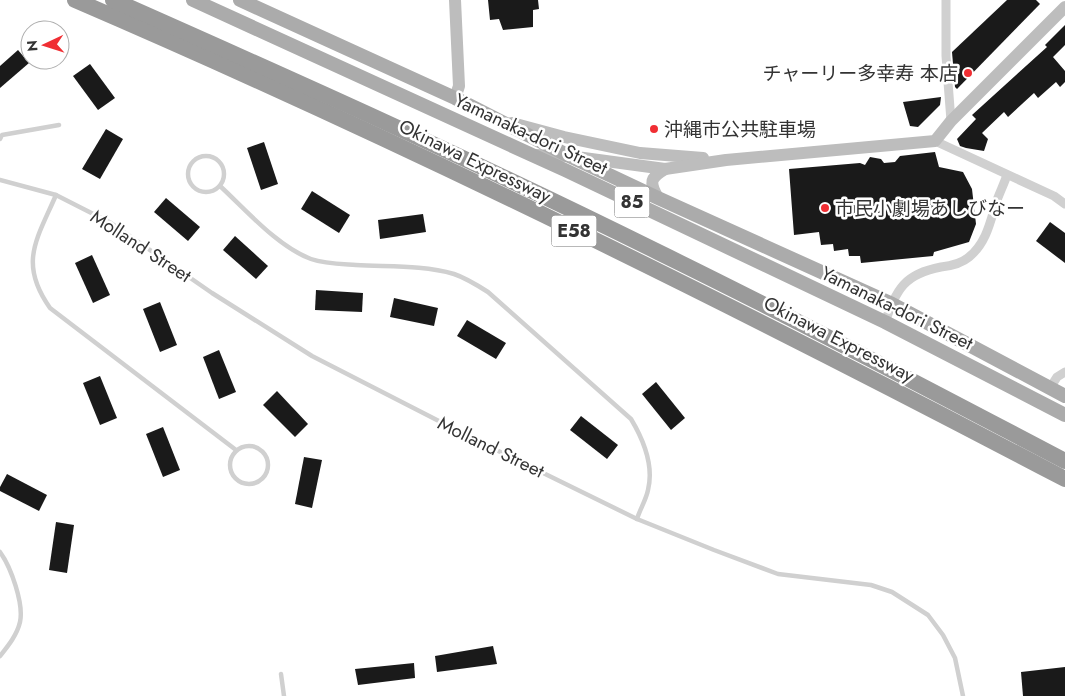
<svg xmlns="http://www.w3.org/2000/svg" width="1065" height="696" font-family="Jost,'Noto Sans JP',sans-serif">
	<style>
		.building { fill: #1a1a1a }
		.lines { fill: none; stroke-linecap: round; stroke-linejoin: round }
		.lane { stroke: #d0d0d0; stroke-width: 4.5 }
		.street { stroke: #d0d0d0; stroke-width: 9 }
		.secondary { stroke: #bdbdbd; stroke-width: 12 }
		.primary { stroke: #ababab; stroke-width: 14 }
		.highway { stroke: #9a9a9a; stroke-width: 16 }
		.poi-dot { fill: #f02e33; stroke: #fff; stroke-width: 2 }
		.labels { text-anchor: middle; dominant-baseline: central; stroke-width: 5; stroke-linejoin: round; paint-order: stroke }
		.shield { fill: #fff; stroke: #707070; stroke-width: 1 }
		.shield-label { font-size: 18px; font-weight: bold; fill: #333 }
		.poi-label { font-size: 19px; fill: #333; stroke: #fff; text-anchor: start }
		.street-label { font-size: 19px; fill: #333; stroke: #fff }
	</style>
	<rect width="100%" height="100%" fill="#fff"/>
	<g class="building">
		<path d="M 488,0 L 538,0 L 539,9 L 533,10 L 533,27 L 503,30 L 499,19 L 490,20 Z"/>
		<path d="M 1007,0 L 1036,0 L 1040,4 L 957,89 L 955,87 L 952,52 Z"/>
		<path d="M 1065,25 L 1065,45 L 1053,57 L 1065,71 L 1065,82 L 1060,87 L 1056,82 L 1038,98 L 1034,93 L 1008,117 L 1004,112 L 982,133 L 988,139 L 984,151 L 966,148 L 960,146 L 957,139 L 976,119 L 972,115 L 1047,47 L 1045,45 Z"/>
		<path d="M 18,50 L 29,63 L 0,88 L 0,66 Z"/>
		<path d="M 90,64 L 115,98 L 98,110 L 73,76 Z"/>
		<path d="M 941,97 L 940,105 L 918,127 L 910,126 L 903,102 Z"/>
		<path d="M 106,129 L 123,139 L 100,179 L 82,169 Z"/>
		<path d="M 264,142 L 278,184 L 261,190 L 247,148 Z"/>
		<path d="M 935,152 L 939,167 L 963,172 L 972,189 L 976,224 L 969,242 L 934,252 L 933,256 L 861,263 L 860,256 L 849,256 L 848,249 L 834,251 L 833,244 L 821,245 L 819,232 L 794,235 L 789,169 L 860,163 L 865,165 L 870,157 L 881,159 L 884,163 L 895,162 L 900,156 Z"/>
		<path d="M 312,191 L 350,215 L 339,233 L 301,209 Z"/>
		<path d="M 166,198 L 200,227 L 188,241 L 154,212 Z"/>
		<path d="M 423,214 L 426,232 L 380,239 L 378,220 Z"/>
		<path d="M 1050,222 L 1065,233 L 1065,263 L 1036,241 Z"/>
		<path d="M 235,236 L 268,266 L 256,279 L 223,250 Z"/>
		<path d="M 92,255 L 110,295 L 93,303 L 75,263 Z"/>
		<path d="M 316,290 L 363,293 L 362,312 L 315,310 Z"/>
		<path d="M 394,298 L 438,308 L 434,326 L 390,317 Z"/>
		<path d="M 160,302 L 177,345 L 160,352 L 143,309 Z"/>
		<path d="M 467,320 L 506,343 L 496,359 L 457,336 Z"/>
		<path d="M 219,350 L 236,392 L 219,399 L 203,357 Z"/>
		<path d="M 100,376 L 117,418 L 100,425 L 83,383 Z"/>
		<path d="M 656,382 L 685,418 L 671,430 L 642,394 Z"/>
		<path d="M 277,391 L 308,424 L 295,437 L 263,405 Z"/>
		<path d="M 581,416 L 618,445 L 607,459 L 570,430 Z"/>
		<path d="M 163,427 L 180,470 L 163,477 L 146,434 Z"/>
		<path d="M 304,457 L 322,460 L 312,508 L 295,504 Z"/>
		<path d="M 7,474 L 47,495 L 39,511 L 0,491 L 0,487 Z"/>
		<path d="M 56,522 L 74,525 L 67,573 L 49,570 Z"/>
		<path d="M 493,646 L 497,664 L 437,672 L 435,656 Z"/>
		<path d="M 414,663 L 415,678 L 358,685 L 355,669 Z"/>
		<path d="M 1065,667 L 1065,696 L 1023,696 L 1021,672 Z"/>
	</g>
	<g class="lines">
		<g class="lane">
			<path d="M 0,139 L 2,135 L 59,125"/>
			<circle cx="206" cy="174" r="18"/>
			<path d="M 0,180 L 56,195 L 111,223 L 212,293 L 312,356 L 472,438 L 637,519 L 714,550 L 778,574 L 871,585 L 892,592 L 928,615 L 943,635 L 955,658 L 963,696"/>
			<path d="M 220,186 C 246,210 278,247 311,259 C 325,264 341,264 356,265 C 388,267 423,265 454,274 C 466,278 477,285 488,292 L 631,419 C 643,439 654,466 648,490 C 646,500 640,509 637,519"/>
			<path d="M 56,195 C 37,239 18,263 50,308 L 236,450"/>
			<circle cx="249" cy="465" r="19"/>
			<path d="M 0,552 C 11,567 24,604 20,622 C 17,635 8,646 0,656"/>
			<path d="M 281,674 L 284,696"/>
		</g>
		<g class="street">
			<path d="M 946,0 L 946,56 L 951,121"/>
			<path d="M 935,141 L 1054,196 L 1065,204"/>
			<path d="M 885,322 C 897,289 904,274 941,267 C 950,266 962,263 969,257 C 986,243 990,223 996,203 C 999,194 1004,184 1007,175"/>
			<path d="M 1050,388 L 1057,377 L 1065,372"/>
		</g>
		<g class="secondary">
			<path d="M 455,0 L 459,86 L 455,98"/>
			<path d="M 512,123 L 564,137 L 640,153 L 703,158"/>
			<path d="M 534,155 L 569,156 L 665,169 L 726,160 L 935,141 L 951,121 L 1065,7"/>
			<path d="M 658,198 C 649,182 650,178 665,169"/>
		</g>
		<g class="primary">
			<path d="M 193,0 L 565,170 L 885,322 L 1065,415"/>
			<path d="M 240,0 L 455,98 L 569,156 L 658,198 L 892,304 L 1065,396"/>
		</g>
		<g class="highway">
			<path d="M 75,0 C 412,145 741,309 1065,479"/>
			<path d="M 113,0 C 296,81 479,163 658,252 C 795,319 930,390 1065,461"/>
		</g>
	</g>
	<g class="poi-dot">
		<circle cx="968" cy="73" r="5"/>
		<circle cx="654" cy="129" r="5"/>
		<circle cx="825" cy="208" r="5"/>
	</g>
	<g class="labels">
		<g class="shield">
			<rect x="614.5" y="186.5" width="35" height="31" rx="4"/>
			<rect x="551.5" y="215.5" width="45" height="31" rx="4"/>
		</g>
		<g class="shield-label">
			<text x="632" y="202">85</text>
			<text x="574" y="231">E58</text>
		</g>
		<g class="poi-label">
			<text x="958" y="73" text-anchor="end">チャーリー多幸寿 本店</text>
			<text x="664" y="129">沖縄市公共駐車場</text>
			<text x="835" y="208">市民小劇場あしびなー</text>
		</g>
		<g class="street-label">
			<text transform="translate(531 134) rotate(25)">Yamanaka-dori Street</text>
			<text transform="translate(475 161) rotate(26)">Okinawa Expressway</text>
			<text transform="translate(141 246) rotate(33)">Molland Street</text>
			<text transform="translate(897 308) rotate(26)">Yamanaka-dori Street</text>
			<text transform="translate(839 339) rotate(27)">Okinawa Expressway</text>
			<text transform="translate(491 447) rotate(26)">Molland Street</text>
		</g>
	</g>
	<g transform="translate(45 45) rotate(266)"><circle r="24" fill="#ffffff" stroke="#adadad"/>
	<path d="M0-4L9 19L0 12L-9 19Z" fill="#f02e33"/>
	<text y="-8" font-size="14" font-weight="bold" text-anchor="middle" fill="#333333">N</text>
	</g>
</svg>
